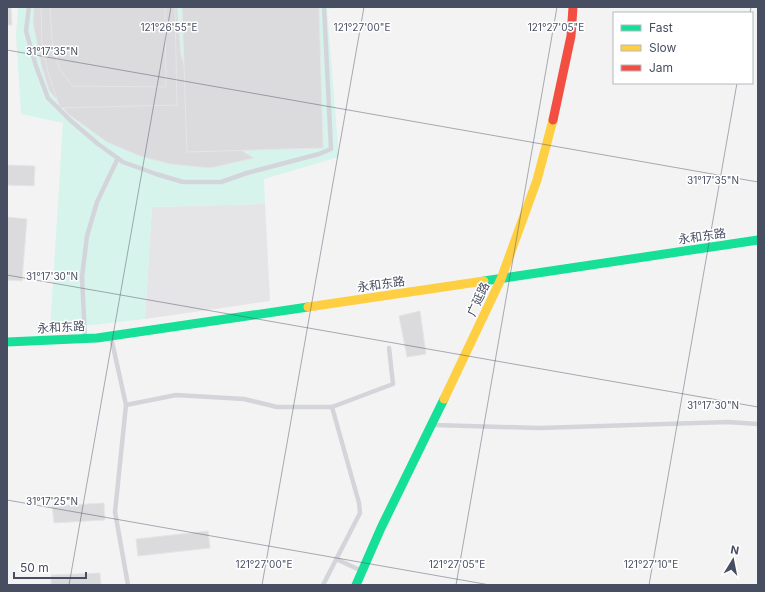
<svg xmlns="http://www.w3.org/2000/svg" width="765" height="592" font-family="Inter,'Noto Sans SC',sans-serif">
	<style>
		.education { fill: #e5e4e6 }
		.green { fill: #d6f4eb }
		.building { fill: #dbdbdd; stroke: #e5e5e6 }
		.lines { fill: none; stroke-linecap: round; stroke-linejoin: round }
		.lane { stroke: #d4d5da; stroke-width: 4.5 }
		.fast { stroke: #16e098; stroke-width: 9 }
		.slow { stroke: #ffcf43; stroke-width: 9 }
		.jam { stroke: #f24e42; stroke-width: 9 }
		.ticks { fill: none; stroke: #484e62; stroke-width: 1; stroke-opacity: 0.45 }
		.labels { text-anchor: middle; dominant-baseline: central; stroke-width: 3; stroke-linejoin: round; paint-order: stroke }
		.street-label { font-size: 12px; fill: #484e62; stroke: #fff }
		.ticks-label { font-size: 10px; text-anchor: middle; fill: #484e62; stroke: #fff; stroke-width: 3; stroke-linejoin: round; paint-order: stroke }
	</style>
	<rect width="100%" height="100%" fill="#f4f3f3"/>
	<path class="education" d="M 265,204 L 270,301 L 145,319 L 152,207 Z"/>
	<path class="green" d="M 18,7 L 350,7 L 327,9 L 339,157 L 264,179 L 265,204 L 152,207 L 145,319 L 50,330 L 63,123 L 21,114 L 16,37 Z"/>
	<g class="building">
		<path d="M 7,7 L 11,7 L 12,25 L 7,25 Z"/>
		<path d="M 34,7 L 177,7 L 181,55 L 202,122 L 214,134 L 254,158 L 210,168 L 170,164 L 140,156 L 107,142 L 68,114 L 49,90 L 41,64 L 33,22 Z"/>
		<path d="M 41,7 L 175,7 L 177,105 L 60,108 L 48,72 L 42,44 Z"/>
		<path d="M 50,7 L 165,7 L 166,87 L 72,86 L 59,68 L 52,40 Z"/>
		<path d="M 182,7 L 319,7 L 323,148 L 187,152 Z"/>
		<path d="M 7,165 L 35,166 L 34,186 L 7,185 Z"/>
		<path d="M 7,217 L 27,219 L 22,281 L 7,280 Z"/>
		<path d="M 420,311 L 426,354 L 407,357 L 399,316 Z"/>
		<path d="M 104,503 L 105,520 L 54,523 L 52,506 Z"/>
		<path d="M 208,531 L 210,548 L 138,556 L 136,539 Z"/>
		<path d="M 100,573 L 101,585 L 51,585 L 51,575 Z"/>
	</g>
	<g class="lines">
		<g class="lane">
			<path d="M 29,7 L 26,31 L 36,66 L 48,98 L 70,120 L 98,144 L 123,162 L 156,174 L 183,182 L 221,182 L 247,173 L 319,154 L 331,149 L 324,7"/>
			<path d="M 111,337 L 126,405 L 115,512 L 128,585"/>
			<path d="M 85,338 L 82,277 L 87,236 L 97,202 L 118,158"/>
			<path d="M 126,405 L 176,395 L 244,399 L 277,407 L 332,407 L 393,384 L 389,348"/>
			<path d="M 434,425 L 539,428 L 728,422 L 758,424"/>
			<path d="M 336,559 L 362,571"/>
			<path d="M 323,585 L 360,513 L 359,503 L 332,407"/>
		</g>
		<g class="fast">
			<path d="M 484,281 L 758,240"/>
			<path d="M 7,342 L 97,338 L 308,307"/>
			<path d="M 356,585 L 381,528 L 444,399"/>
		</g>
		<g class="slow">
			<path d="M 308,307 L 484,281"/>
			<path d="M 444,399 L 501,279 L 537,180 L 553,120"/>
		</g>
		<path class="jam" d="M 553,120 L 571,36 L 573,7"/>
	</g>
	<path class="ticks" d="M 750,13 L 751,7M 7,50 L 758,182M 7,275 L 758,407M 7,500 L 490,585M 69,585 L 171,7M 262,585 L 364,7M 456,585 L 557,7M 649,585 L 737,83"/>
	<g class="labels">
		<g class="street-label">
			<text transform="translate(702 236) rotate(-8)">永和东路</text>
			<text transform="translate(381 284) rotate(-8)">永和东路</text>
			<text transform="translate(478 299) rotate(-65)">广延路</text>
			<text transform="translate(61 327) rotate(-3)">永和东路</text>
		</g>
	</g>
	<g class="ticks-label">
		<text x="169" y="31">121°26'55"E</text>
		<text x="362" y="31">121°27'00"E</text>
		<text x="556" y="31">121°27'05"E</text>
		<text x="52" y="55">31°17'35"N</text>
		<text x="713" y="184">31°17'35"N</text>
		<text x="52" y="280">31°17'30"N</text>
		<text x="713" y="409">31°17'30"N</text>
		<text x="52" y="505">31°17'25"N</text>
		<text x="264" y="568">121°27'00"E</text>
		<text x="457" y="568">121°27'05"E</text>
		<text x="651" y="568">121°27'10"E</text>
	</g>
	<rect width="765" height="592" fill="none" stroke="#484e62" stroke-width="16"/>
	<rect x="613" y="12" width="140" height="72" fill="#ffffff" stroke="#b6b8c0"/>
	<rect x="621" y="25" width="20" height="6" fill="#16e098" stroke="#b6b8c0"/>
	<text x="649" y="32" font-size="12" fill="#484e62">Fast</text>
	<rect x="621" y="45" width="20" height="6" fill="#ffcf43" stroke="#b6b8c0"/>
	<text x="649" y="52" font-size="12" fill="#484e62">Slow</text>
	<rect x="621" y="65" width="20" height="6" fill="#f24e42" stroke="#b6b8c0"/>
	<text x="649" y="72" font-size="12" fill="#484e62">Jam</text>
	<g transform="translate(733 560) rotate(10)" stroke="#ffffff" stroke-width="3" paint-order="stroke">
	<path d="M0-3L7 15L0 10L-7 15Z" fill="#484e62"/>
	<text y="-6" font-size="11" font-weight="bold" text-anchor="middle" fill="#484e62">N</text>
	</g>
	<path d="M14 572v6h72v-6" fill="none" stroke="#484e62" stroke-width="2"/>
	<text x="20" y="572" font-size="12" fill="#484e62" stroke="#ffffff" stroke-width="3" paint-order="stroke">50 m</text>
</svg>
